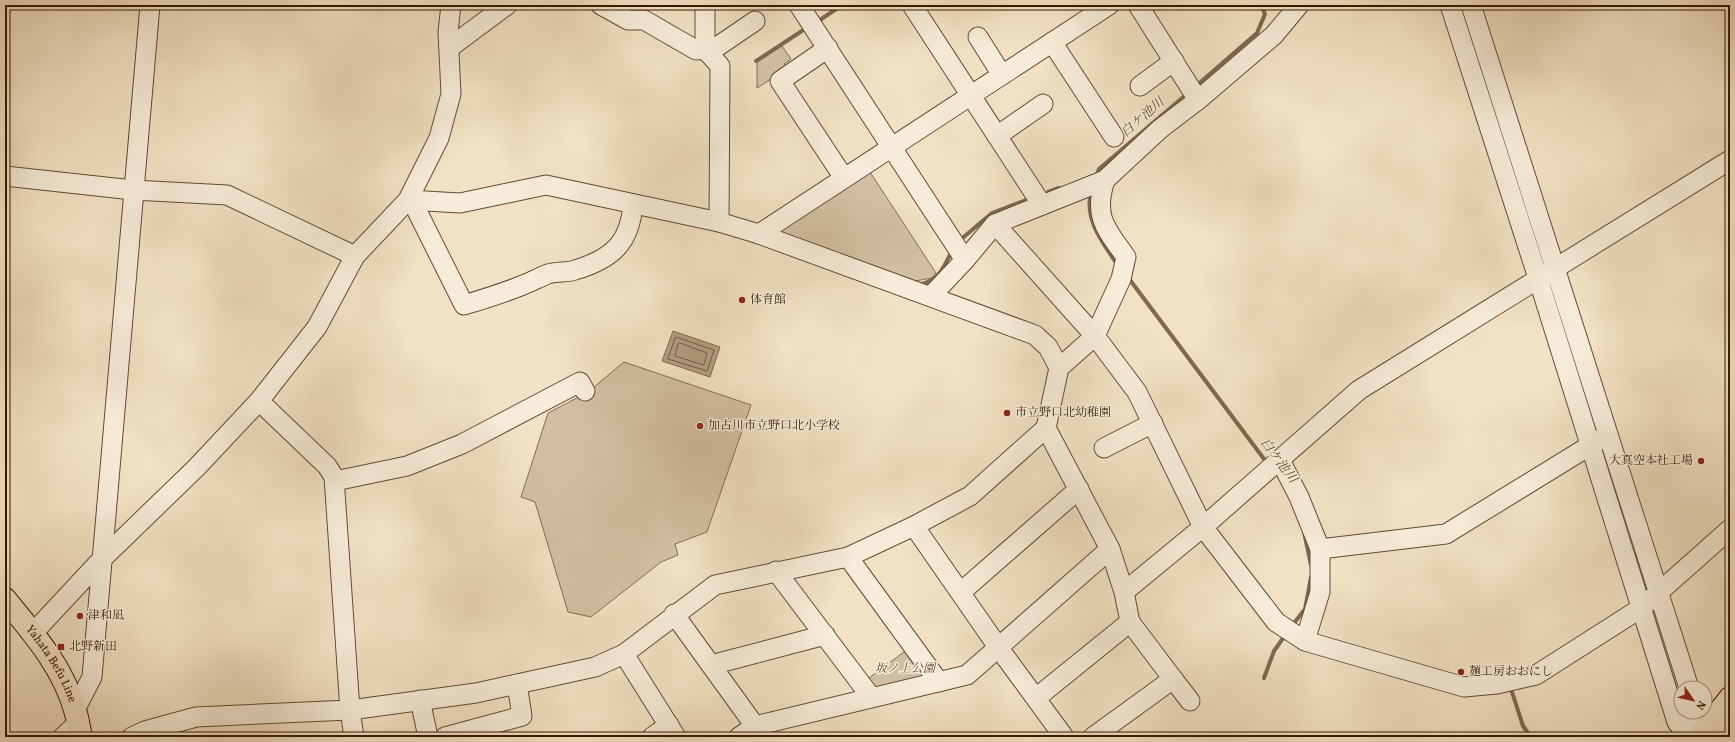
<svg xmlns="http://www.w3.org/2000/svg" width="1735" height="742" font-family="Vollkorn,'Noto Serif JP',serif">
	<style>
		.green { fill: #d2bfa3; stroke: #836c52 }
		.water { fill: #b19d82; stroke: #7f684f }
		.lines { fill: none; stroke-linecap: round; stroke-linejoin: round }
		.shore { stroke: #725a42; stroke-width: 1 }
		.stream { stroke: #7f684f; stroke-width: 4 }
		.minor-casing { stroke: #644a32; stroke-width: 21 }
		.major-casing { stroke: #341802; stroke-width: 24 }
		.highway-casing { stroke: #341802; stroke-width: 24 }
		.minor { stroke: #f7ecd9; stroke-width: 19 }
		.major { stroke: #f2e1c4; stroke-width: 22 }
		.highway { stroke: #f2e1c4; stroke-width: 22 }
		.poi-dot { fill: #8f2418; stroke: #f7ecd9; stroke-width: 1.5 }
		.labels { text-anchor: middle; dominant-baseline: central; stroke-width: 3; stroke-linejoin: round; paint-order: stroke }
		.poi-label { font-size: 12px; fill: #341802; stroke: #f7ecd9; text-anchor: start }
		.street-label { font-size: 12px; fill: #341802; stroke: #f7ecd9 }
		.park-label { font-size: 12px; font-style: italic; fill: #634a32; stroke: #f7ecd9 }
		.water-label { font-size: 13px; font-style: italic; fill: #664d35; stroke: #f7ecd9 }
	</style>
	<rect width="100%" height="100%" fill="#f2e1c4"/>
	<filter id="stains"><feTurbulence type="fractalNoise" baseFrequency=".005" numOctaves="4"/><feColorMatrix values="0 0 0 0 .2 0 0 0 0 .09 0 0 0 0 .02 0 0 0 .5 -.17"/></filter>
	<radialGradient id="worn" r=".72"><stop offset=".6" stop-color="#630" stop-opacity="0"/><stop offset="1" stop-color="#630" stop-opacity=".3"/></radialGradient>
	<g class="green">
		<path d="M 782,46 L 791,59 L 784,64 L 787,69 L 757,88 L 757,62 Z"/>
		<path d="M 868,169 L 936,273 L 932,278 L 915,281 L 779,231 Z"/>
		<path d="M 624,362 L 751,405 L 707,532 L 675,544 L 678,555 L 661,562 L 591,617 L 568,612 L 535,502 L 521,497 L 548,413 L 588,392 Z"/>
		<path d="M 908,649 L 929,677 L 873,691 L 865,681 Z"/>
	</g>
	<path class="water" d="M 673,331 L 720,347 L 710,377 L 662,361 Z"/>
	<g class="lines">
		<g class="shore">
			<path d="M 676,337 L 714,350 L 707,371 L 668,359 Z"/>
			<path d="M 680,343 L 707,353 L 704,365 L 675,356 L 678,344 Z"/>
		</g>
		<g class="stream">
			<path d="M 817,22 L 842,5"/>
			<path d="M 756,61 L 808,27"/>
			<path d="M 1196,86 L 1257,33 L 1265,14 L 1261,5"/>
			<path d="M 1096,177 L 1099,169 L 1188,93"/>
			<path d="M 1048,192 L 1059,188"/>
			<path d="M 1091,192 C 1084,220 1103,243 1117,264"/>
			<path d="M 959,241 L 992,213 L 1026,200"/>
			<path d="M 1130,280 L 1267,463"/>
			<path d="M 919,285 C 939,280 942,270 951,253"/>
			<path d="M 1304,532 L 1311,565"/>
			<path d="M 1291,627 L 1305,609 L 1311,577"/>
			<path d="M 1264,678 L 1274,651 L 1286,634"/>
			<path d="M 1512,692 L 1523,726 L 1531,737"/>
		</g>
		<g class="minor-casing">
			<g id="minor">
				<path d="M 601,5 L 628,20 L 644,20 L 696,50 L 705,49"/>
				<path d="M 705,5 L 705,49 L 720,66 L 719,222"/>
				<path d="M 799,5 L 965,260"/>
				<path d="M 912,5 L 1042,205"/>
				<path d="M 1138,5 L 1198,100"/>
				<path d="M 1450,5 L 1538,278 L 1677,722 L 1690,737"/>
				<path d="M 1471,5 L 1689,688"/>
				<path d="M 978,37 L 1002,75"/>
				<path d="M 1052,42 L 1114,137"/>
				<path d="M 449,48 L 507,5"/>
				<path d="M 828,48 L 780,81 L 844,178"/>
				<path d="M 708,53 L 755,21"/>
				<path d="M 1140,86 L 1174,61"/>
				<path d="M 997,136 L 1043,104"/>
				<path d="M 5,176 L 133,190 L 227,195 L 355,256"/>
				<path d="M 408,200 L 460,203 L 546,185 L 719,222 L 759,234 L 1035,335 L 1048,347 L 1059,368"/>
				<path d="M 408,200 L 415,207 L 464,305 C 484,299 504,293 523,285 C 531,282 540,277 548,274 C 557,271 567,273 575,270 C 612,259 630,243 633,204"/>
				<path d="M 995,224 L 1095,336 L 1137,392 L 1203,527 L 1276,622 L 1305,641 L 1464,687 L 1497,684 L 1536,675 L 1641,608 L 1730,529"/>
				<path d="M 759,234 L 1109,5"/>
				<path d="M 931,296 L 965,260 L 995,224 L 1105,180 L 1160,129 L 1198,100 L 1274,35 L 1299,5"/>
				<path d="M 259,401 L 327,466 L 334,477 L 350,710 L 354,737"/>
				<path d="M 1046,428 L 1110,549 L 1124,592 L 1130,622 L 1173,679 L 1093,737"/>
				<path d="M 1104,448 L 1153,423"/>
				<path d="M 1280,460 L 1299,497 L 1320,549 L 1320,592 L 1305,641"/>
				<path d="M 335,481 L 407,466 L 462,444 L 580,382 L 585,391"/>
				<path d="M 914,526 L 998,647 L 1064,737"/>
				<path d="M 1320,549 L 1446,534 L 1599,440"/>
				<path d="M 848,557 L 939,682"/>
				<path d="M 776,571 L 871,697"/>
				<path d="M 961,592 L 1079,489"/>
				<path d="M 1124,592 L 1203,527 L 1359,390 L 1730,160"/>
				<path d="M 674,614 L 755,726 L 967,675 L 1110,549"/>
				<path d="M 33,633 L 102,559 L 197,467 L 259,401 L 317,327 L 355,256 L 408,200 L 439,138 L 451,94 L 448,32 L 451,5"/>
				<path d="M 624,654 L 676,737"/>
				<path d="M 711,665 L 825,635"/>
				<path d="M 1173,679 L 1190,701"/>
				<path d="M 1036,698 L 1130,622"/>
				<path d="M 420,700 L 428,737"/>
				<path d="M 75,710 L 92,677 L 150,5"/>
				<path d="M 63,737 L 78,723"/>
				<path d="M 132,737 L 145,731 L 196,717 L 350,710 L 476,693 L 595,667 L 624,654 L 715,585 L 848,557 L 914,526 L 970,496 L 1046,428 L 1059,368 L 1095,336 L 1121,279 L 1126,257 C 1106,229 1093,217 1105,180"/>
				<path d="M 445,737 L 522,716 L 517,684"/>
				<path d="M 652,737 L 669,725"/>
				<path d="M 739,737 L 755,726"/>
				<path d="M 1695,737 L 1696,712"/>
			</g>
		</g>
		<g class="major-casing">
			<g id="major">
				<path id="s1" d="M 5,599 C 33,633 63,667 75,710 C 78,719 79,728 81,737"/>
				<path d="M 1699,737 L 1730,698"/>
			</g>
		</g>
		<g class="highway-casing">
			<path id="highway" d="M 1721,737 L 1730,726"/>
		</g>
		<use href="#minor" class="minor"/>
		<use href="#major" class="major"/>
		<use href="#highway" class="highway"/>
	</g>
	<g class="poi-dot">
		<circle cx="742" cy="300" r="4"/>
		<circle cx="1007" cy="413" r="4"/>
		<circle cx="700" cy="426" r="4"/>
		<circle cx="1701" cy="461" r="4"/>
		<circle cx="80" cy="616" r="4"/>
		<rect x="57" y="643" width="8" height="8" rx="2"/>
		<circle cx="1461" cy="672" r="4"/>
	</g>
	<g class="labels">
		<g class="poi-label">
			<text x="750" y="300">体育館</text>
			<text x="1015" y="413">市立野口北幼稚園</text>
			<text x="708" y="426">加古川市立野口北小学校</text>
			<text x="1693" y="461" text-anchor="end">大真空本社工場</text>
			<text x="88" y="616">津和凪</text>
			<text x="69" y="647">北野新田</text>
			<text x="1469" y="672">麺工房おおにし</text>
		</g>
		<g class="street-label">
			<text stroke="none"><textPath href="#s1" startOffset="80">Yahata Befu Line</textPath></text>
		</g>
		<g class="park-label">
			<text x="905" y="669">坂ノ上公園</text>
		</g>
		<g class="water-label">
			<text transform="translate(1143 118) rotate(-41)">白ケ池川</text>
			<text transform="translate(1278 461) rotate(53)">白ケ池川</text>
		</g>
	</g>
	<rect width="1735" height="742" fill="none" stroke="#f2e1c4" stroke-width="20"/>
	<rect x="6" y="6" width="1723" height="730" fill="none" stroke="#341802" stroke-width="2"/>
	<rect x="10" y="10" width="1715" height="722" fill="none" stroke="#341802"/>
	<g transform="translate(1693 700) rotate(124)"><circle r="19" fill="#f7ecd9" stroke="#a99783"/>
	<path d="M0-3L7 15L0 10L-7 15Z" fill="#8f2418"/>
	<text y="-6" font-size="11" font-weight="bold" text-anchor="middle" fill="#341802">N</text>
	</g>
	<rect width="100%" height="100%" filter="url(#stains)"/>
	<rect width="100%" height="100%" fill="url(#worn)"/>
</svg>
